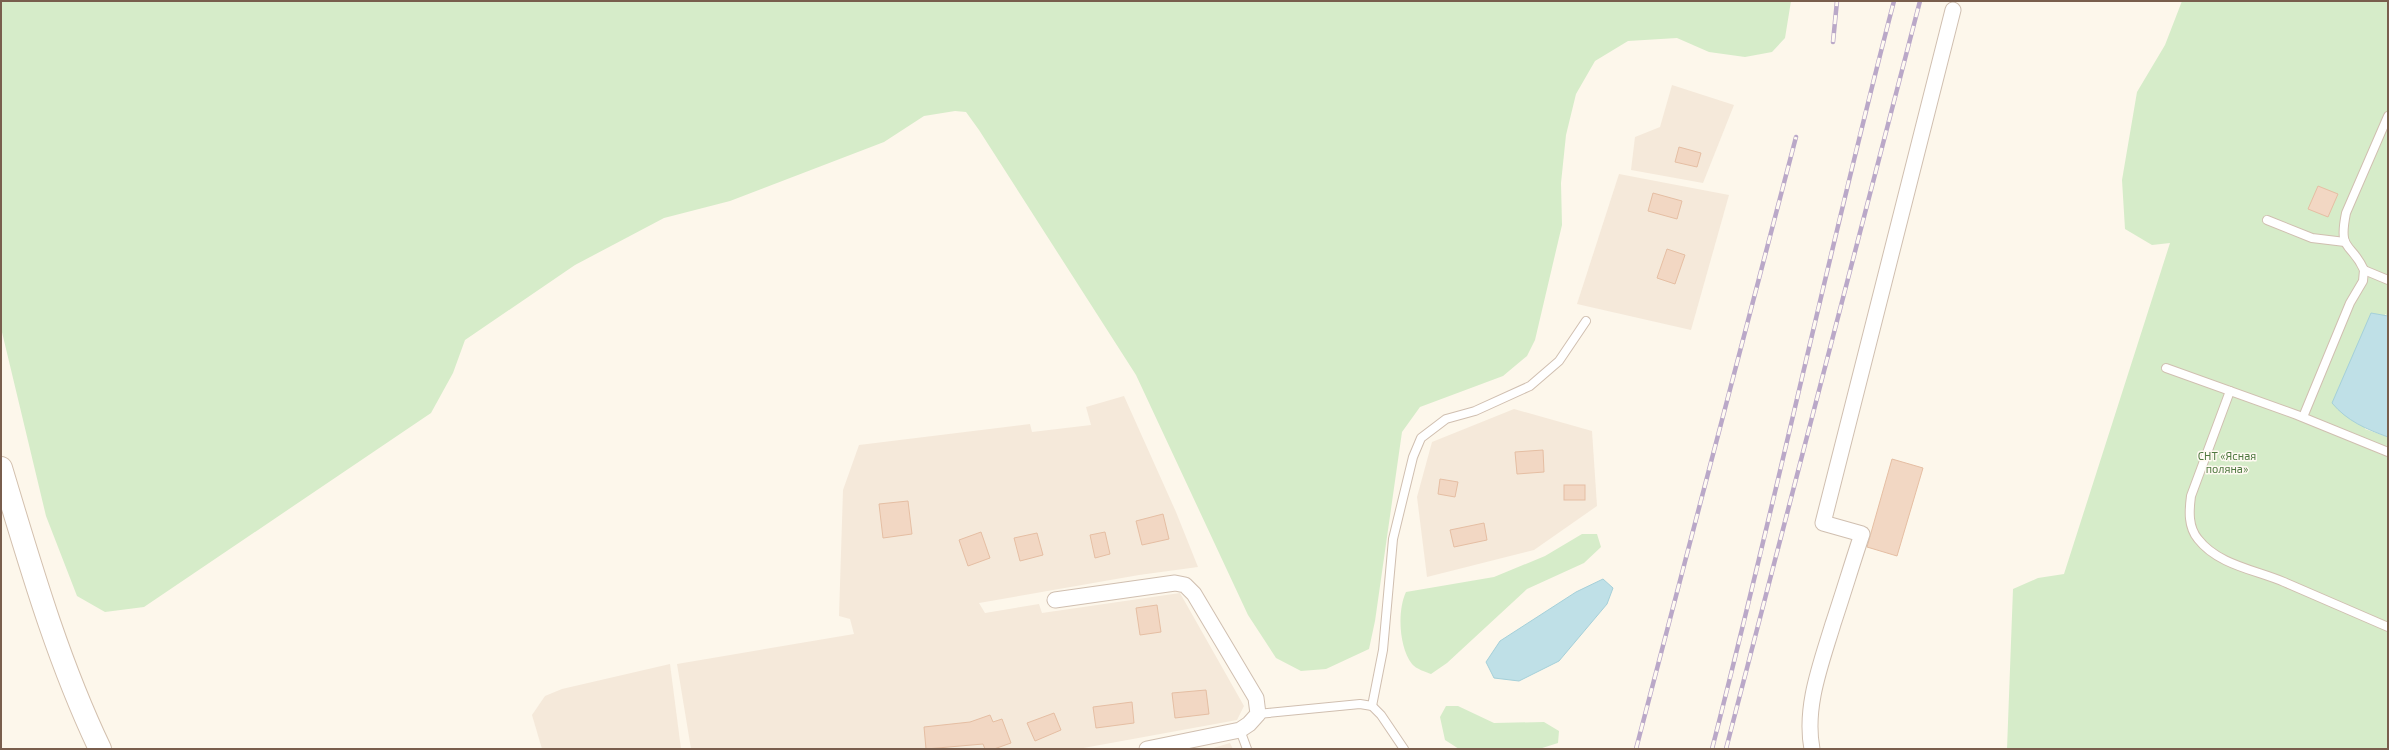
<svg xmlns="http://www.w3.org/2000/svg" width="2389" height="750" font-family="'Exo 2',sans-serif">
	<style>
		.residential { fill: #f5e9da }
		.green { fill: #d6ecc9 }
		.water { fill: #bfe0e7; stroke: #a5d0d9 }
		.building { fill: #f2d7c3; stroke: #e5bea3 }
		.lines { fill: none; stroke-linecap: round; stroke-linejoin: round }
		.lane-casing { stroke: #d0bfb0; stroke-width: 10 }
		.street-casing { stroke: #d0bfb0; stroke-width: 17 }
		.secondary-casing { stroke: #d3c0ae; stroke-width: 24 }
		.lane { stroke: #fff; stroke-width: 8 }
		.street { stroke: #fff; stroke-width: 15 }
		.secondary { stroke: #fff; stroke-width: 22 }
		.rail-casing { stroke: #baa8c8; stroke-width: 4.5 }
		.rail { stroke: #fffaf2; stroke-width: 3; stroke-dasharray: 9; stroke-linecap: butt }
		.labels { text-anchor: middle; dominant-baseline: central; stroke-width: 3; stroke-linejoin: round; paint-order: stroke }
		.park-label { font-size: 11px; fill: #507941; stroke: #fffaf2 }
	</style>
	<rect width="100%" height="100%" fill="#fdf7eb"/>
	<g class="residential">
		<path d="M 1672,85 L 1734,105 L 1703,183 L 1631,170 L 1635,137 L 1660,127 Z"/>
		<path d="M 1619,174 L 1729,195 L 1691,330 L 1577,304 Z"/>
		<path d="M 1124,396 L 1176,512 L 1198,567 L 1139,575 L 979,603 L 985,613 L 1039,604 L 1042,613 L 1180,593 L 1244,706 L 1237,720 L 1078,749 L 691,749 L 677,664 L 854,634 L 850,619 L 839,616 L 843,490 L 859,445 L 1030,424 L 1032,432 L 1091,425 L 1086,407 Z"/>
		<path d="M 1514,409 L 1592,431 L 1597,506 L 1534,550 L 1427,577 L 1417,497 L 1432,442 Z"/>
		<path d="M 670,664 L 681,749 L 542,749 L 532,715 L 545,696 L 562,689 Z"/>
		<path d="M 1230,743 L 1233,749 L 1210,749 Z"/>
	</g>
	<g class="green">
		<path d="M 1,1 L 1791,1 L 1785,38 L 1772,52 L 1745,57 L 1709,52 L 1677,38 L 1628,41 L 1595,61 L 1576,94 L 1566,135 L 1561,183 L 1562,225 L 1535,340 L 1527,356 L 1503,376 L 1420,407 L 1402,432 L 1375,621 L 1369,649 L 1326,669 L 1301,671 L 1276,658 L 1248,615 L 1136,375 L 979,130 L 966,112 L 955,111 L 924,116 L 884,142 L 730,201 L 664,218 L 575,265 L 465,340 L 453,373 L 431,413 L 144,607 L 105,612 L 77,596 L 46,516 L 1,328 Z"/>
		<path d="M 2182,1 L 2388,1 L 2388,316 L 2385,314 L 2365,429 L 2388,437 L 2388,749 L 2007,749 L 2013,589 L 2038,578 L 2064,574 L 2170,243 L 2152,245 L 2125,229 L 2122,180 L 2137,92 L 2165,45 Z"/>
		<path d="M 1582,534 L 1597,534 L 1601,547 L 1584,563 L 1527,589 L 1447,663 L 1431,674 C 1426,672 1416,669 1412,664 C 1399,647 1397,611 1406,592 L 1494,577 L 1545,556 Z"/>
		<path d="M 1446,706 L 1458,706 L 1494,723 L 1544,722 L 1559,731 L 1558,743 L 1539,749 L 1459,749 L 1445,740 L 1440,717 Z"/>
	</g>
	<g class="water">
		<path d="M 2371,313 L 2388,316 L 2388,437 C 2366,429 2347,421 2332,403 Z"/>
		<path d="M 1603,579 L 1613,588 L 1607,604 L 1559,661 L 1519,681 L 1494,678 L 1486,662 L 1500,641 L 1576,592 Z"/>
	</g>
	<g class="building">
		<path d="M 1679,147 L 1701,153 L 1697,167 L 1675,162 Z"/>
		<path d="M 2318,186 L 2338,194 L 2328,217 L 2308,209 Z"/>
		<path d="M 1653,193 L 1682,201 L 1677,219 L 1648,211 Z"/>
		<path d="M 1667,249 L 1685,255 L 1675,284 L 1657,278 Z"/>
		<path d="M 1543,450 L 1544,472 L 1517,474 L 1515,452 Z"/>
		<path d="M 1892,459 L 1923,468 L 1897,556 L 1867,547 Z"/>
		<path d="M 1440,479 L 1458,482 L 1455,497 L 1438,494 Z"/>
		<rect x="1564" y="485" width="21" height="15"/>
		<path d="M 908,501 L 912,534 L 883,538 L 879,504 Z"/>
		<path d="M 1163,514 L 1169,539 L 1142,545 L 1136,521 Z"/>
		<path d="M 1484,523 L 1487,540 L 1454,547 L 1450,530 Z"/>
		<path d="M 981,532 L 990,558 L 968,566 L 959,540 Z"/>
		<path d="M 1105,532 L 1110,554 L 1095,558 L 1090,535 Z"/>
		<path d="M 1037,533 L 1043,555 L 1020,561 L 1014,538 Z"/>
		<path d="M 1157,605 L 1161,632 L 1140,635 L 1136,608 Z"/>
		<path d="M 1206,690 L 1209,714 L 1175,718 L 1172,693 Z"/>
		<path d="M 1132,702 L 1134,723 L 1096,728 L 1093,707 Z"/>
		<path d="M 1054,713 L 1061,730 L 1035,741 L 1027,723 Z"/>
		<path d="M 990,715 L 993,722 L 1002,719 L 1011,743 L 994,749 L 985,749 L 983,744 L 926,749 L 924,727 L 970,722 Z"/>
	</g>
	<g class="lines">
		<g class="lane-casing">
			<g id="lane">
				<path d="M 2267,220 L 2312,238 L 2345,242"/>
				<path d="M 2364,270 L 2388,280"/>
				<path d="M 2166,368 L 2297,415 L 2388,452"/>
				<path d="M 2230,391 L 2191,496 C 2189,511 2188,527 2198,539 C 2218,565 2256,570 2284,582 C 2319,597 2353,612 2388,627"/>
				<path d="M 2303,417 L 2350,303 L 2363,281 L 2364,270 C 2351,241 2338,253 2346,213 L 2388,116"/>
				<path d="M 1372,706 L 1383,650 L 1393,539 L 1413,457 L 1421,438 L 1446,419 L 1475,411 L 1530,386 L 1559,361 L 1586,321"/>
				<path d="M 1258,714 L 1360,704 L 1372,706 L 1381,715 L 1404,749"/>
				<path d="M 1240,730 L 1247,749"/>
			</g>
		</g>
		<g class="street-casing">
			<g id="street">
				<path d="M 1055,600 L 1175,583 L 1185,585 L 1194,594 L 1256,698 L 1258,714 L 1249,724 L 1240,730 L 1147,749"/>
				<path d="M 1812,749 C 1804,707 1821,664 1833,624 C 1843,594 1852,564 1862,534 L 1823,523 L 1953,10"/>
			</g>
		</g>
		<g class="secondary-casing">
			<path id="secondary" d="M 1,468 C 30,564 57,659 100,749"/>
		</g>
		<use href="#lane" class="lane"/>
		<use href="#street" class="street"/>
		<use href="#secondary" class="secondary"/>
		<g class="rail-casing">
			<g id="rail">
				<path d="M 1833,42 L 1837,1"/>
				<path d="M 1636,749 L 1796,137"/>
				<path d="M 1712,749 C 1776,501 1829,249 1894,1"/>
				<path d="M 1726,749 L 1920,1"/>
			</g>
		</g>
		<use href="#rail" class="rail"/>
	</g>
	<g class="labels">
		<g class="park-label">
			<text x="2227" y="455">СНТ «Ясная<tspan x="2227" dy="13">поляна»</tspan></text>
		</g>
	</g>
	<rect width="2389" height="750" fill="none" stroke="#795e4d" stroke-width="4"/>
</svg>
